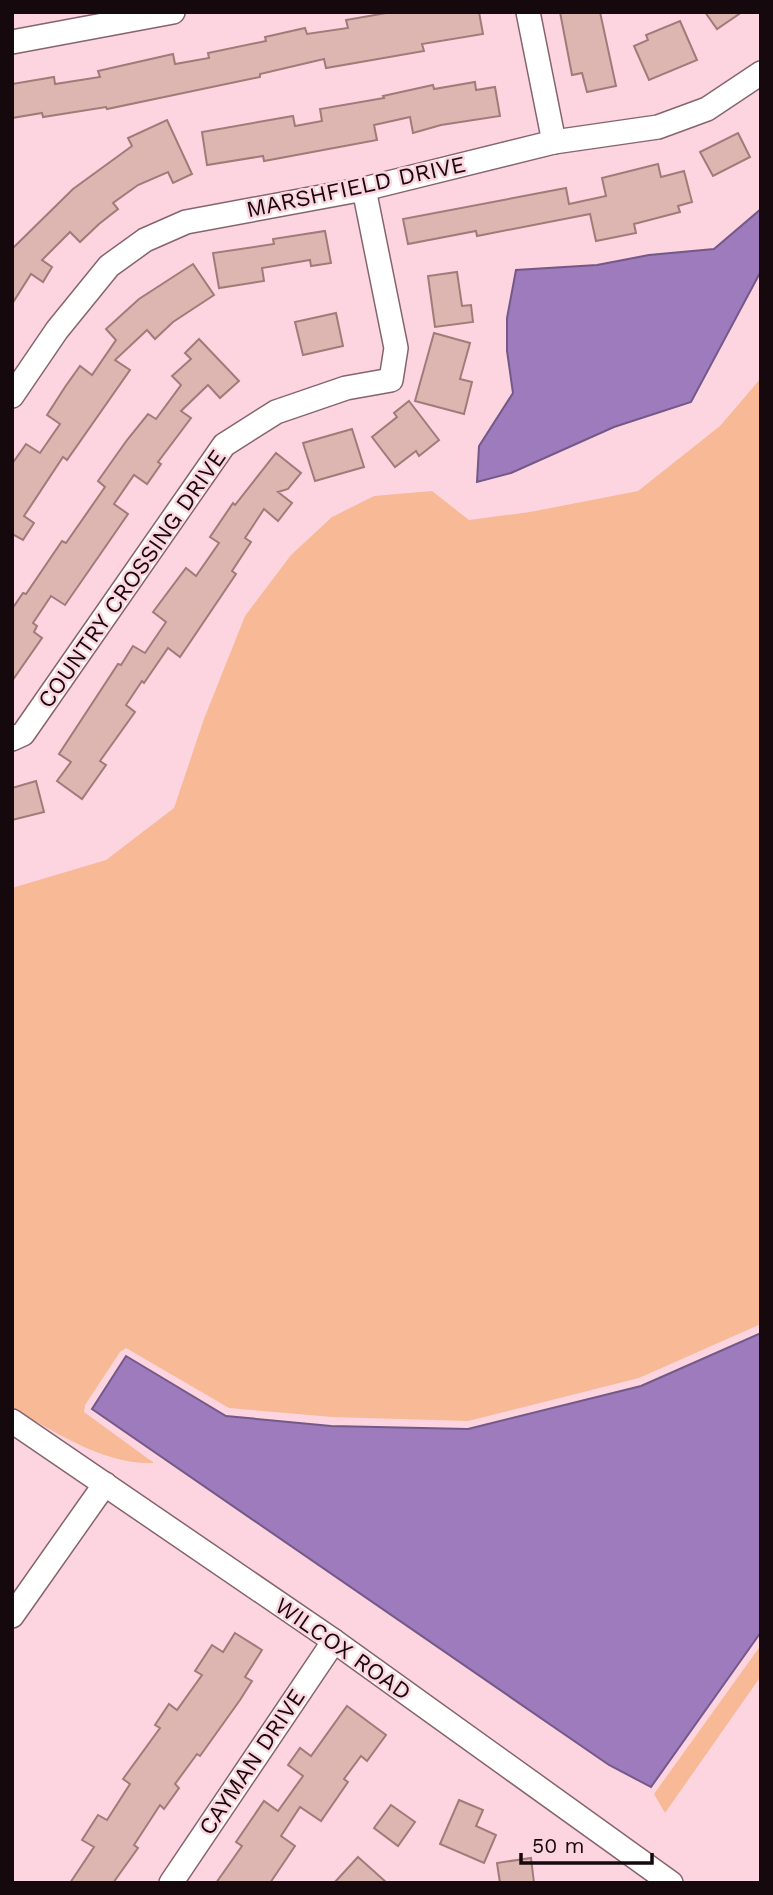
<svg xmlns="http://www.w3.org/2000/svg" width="773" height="1895" font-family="'Work Sans',sans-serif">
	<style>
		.green { fill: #f8ba96 }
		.water { fill: #9d7bbc; stroke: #745988; stroke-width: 2 }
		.building { fill: #ddb6b2; stroke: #a07c78; stroke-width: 2 }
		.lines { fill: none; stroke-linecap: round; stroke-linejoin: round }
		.minor-casing { stroke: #86646e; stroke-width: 26 }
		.minor { stroke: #fff; stroke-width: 23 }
		.labels { text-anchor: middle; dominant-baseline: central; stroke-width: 5; stroke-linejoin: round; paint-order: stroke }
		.street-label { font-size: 23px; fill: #16090d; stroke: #fcd5e0 }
	</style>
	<rect width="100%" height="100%" fill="#fcd5e0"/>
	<g class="green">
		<path d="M 761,378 L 761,1324 L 639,1378 L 468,1421 L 332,1417 L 229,1408 L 126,1348 L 120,1352 L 85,1405 L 84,1412 L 154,1463 C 103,1465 56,1432 12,1408 L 12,888 L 106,860 L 174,808 L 204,719 L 245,616 L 291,555 L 332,517 L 374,496 L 432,491 L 469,520 L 530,512 L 638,491 L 720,426 Z"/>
		<path d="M 761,1645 L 761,1676 L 665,1813 L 654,1794 Z"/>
	</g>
	<g class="water">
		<path d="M 761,209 L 761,271 L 691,402 L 614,427 L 511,473 L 477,482 L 479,446 L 513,393 L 507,351 L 507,318 L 516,270 L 597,265 L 649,255 L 714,249 Z"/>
		<path d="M 761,1333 L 761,1632 L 651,1787 L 609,1765 L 92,1409 L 126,1356 L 226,1416 L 331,1426 L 468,1429 L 641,1386 Z"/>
	</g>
	<g class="building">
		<path d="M 392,12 L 479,12 L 483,34 L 422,44 L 424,51 L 326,68 L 324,59 L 260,74 L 260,77 L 107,109 L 106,107 L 43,117 L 42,113 L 12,118 L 12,84 L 54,77 L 55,84 L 100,77 L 98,71 L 173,54 L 175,64 L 209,58 L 208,53 L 266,41 L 265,37 L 305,28 L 307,34 L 348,28 L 346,20 Z"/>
		<path d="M 560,12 L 600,12 L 616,86 L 587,92 L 582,73 L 572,75 Z"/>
		<path d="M 705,12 L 742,12 L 717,29 Z"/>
		<path d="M 680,21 L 697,60 L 649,80 L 634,46 L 648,40 L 646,35 Z"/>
		<path d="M 475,82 L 476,90 L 495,87 L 500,116 L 441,125 L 413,133 L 410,117 L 374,125 L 377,140 L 264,161 L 263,156 L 207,165 L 202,132 L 293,116 L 295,126 L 322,121 L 320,109 L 384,98 L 383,96 L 433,85 L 434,89 Z"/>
		<path d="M 167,120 L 192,174 L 173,183 L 168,172 L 138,185 L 113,203 L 118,209 L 99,224 L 80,242 L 70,232 L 42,260 L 52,267 L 43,282 L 31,274 L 12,304 L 12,249 L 73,189 L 132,146 L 128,138 Z"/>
		<path d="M 738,133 L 750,157 L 713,176 L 700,152 Z"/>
		<path d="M 658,164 L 661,177 L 684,171 L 692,202 L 678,206 L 680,212 L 634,224 L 636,233 L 596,241 L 590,214 L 477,236 L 476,231 L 408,244 L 403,219 L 566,188 L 569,204 L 606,196 L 602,178 Z"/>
		<path d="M 325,231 L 331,263 L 311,266 L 310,260 L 262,268 L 264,281 L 219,288 L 213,253 L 274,244 L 273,239 Z"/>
		<path d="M 193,264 L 214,295 L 173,322 L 155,339 L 147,330 L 115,360 L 130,370 L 67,460 L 63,457 L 24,516 L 34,523 L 23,540 L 12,534 L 12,464 L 26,444 L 40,453 L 60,424 L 47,415 L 65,387 L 80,366 L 92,375 L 116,340 L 106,329 L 139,299 Z"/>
		<path d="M 457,272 L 462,306 L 471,305 L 473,322 L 435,327 L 428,276 Z"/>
		<path d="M 336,313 L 343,346 L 303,355 L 295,322 Z"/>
		<path d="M 434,333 L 470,343 L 460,379 L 472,382 L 464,414 L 415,401 Z"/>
		<path d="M 199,339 L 239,381 L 220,398 L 208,385 L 181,411 L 191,418 L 158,462 L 161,464 L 147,484 L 134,475 L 114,504 L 128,514 L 99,556 L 65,605 L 51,596 L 33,623 L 37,626 L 34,632 L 42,638 L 12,681 L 12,609 L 23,593 L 26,594 L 62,541 L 66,543 L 105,487 L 98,481 L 127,440 L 148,414 L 156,419 L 181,385 L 172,376 L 191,359 L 185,353 Z"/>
		<path d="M 409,401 L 439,440 L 419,456 L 416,451 L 395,467 L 372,437 L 397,417 L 394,413 Z"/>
		<path d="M 352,429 L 364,467 L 315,481 L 303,443 Z"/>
		<path d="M 276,453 L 301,473 L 288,489 L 278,492 L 292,503 L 278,521 L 264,509 L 245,538 L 251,542 L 232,571 L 236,574 L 180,657 L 168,648 L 144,683 L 142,681 L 126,705 L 135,712 L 100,761 L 106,765 L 82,799 L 57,781 L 71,762 L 59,754 L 118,664 L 121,665 L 133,646 L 145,653 L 166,622 L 153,612 L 186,568 L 196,576 L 219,543 L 210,537 L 233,503 L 235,505 Z"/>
		<path d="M 36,781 L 44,812 L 12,820 L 12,788 Z"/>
		<path d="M 235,1633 L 262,1650 L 245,1677 L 252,1681 L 240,1700 L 200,1756 L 197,1754 L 175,1784 L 179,1788 L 164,1809 L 160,1805 L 134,1845 L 138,1848 L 113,1883 L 70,1883 L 94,1847 L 82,1840 L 98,1815 L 107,1820 L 130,1784 L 123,1779 L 160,1728 L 155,1725 L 169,1704 L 177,1710 L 202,1675 L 195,1671 L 212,1645 L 223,1652 Z"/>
		<path d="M 347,1706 L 386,1735 L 367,1761 L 361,1756 L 344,1779 L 348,1782 L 321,1821 L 300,1807 L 281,1836 L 295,1846 L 270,1883 L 216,1883 L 242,1846 L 236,1842 L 264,1801 L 278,1811 L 303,1776 L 288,1765 L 300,1748 L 311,1756 Z"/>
		<path d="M 459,1800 L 483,1810 L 476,1826 L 496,1835 L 484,1863 L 440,1844 Z"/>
		<path d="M 391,1805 L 415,1822 L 398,1846 L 374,1828 Z"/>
		<path d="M 358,1857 L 387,1883 L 334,1883 Z"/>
		<path d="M 531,1858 L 534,1883 L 500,1883 L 497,1863 Z"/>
	</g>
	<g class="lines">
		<g class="minor-casing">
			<g id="minor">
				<path d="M 528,12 L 554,142"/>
				<path d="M 12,42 L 173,12"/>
				<path d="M 12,396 L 57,330 L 109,266 L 145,240 L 186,222 L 364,189 L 554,142 L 658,127 L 707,109 L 761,73"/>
				<path d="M 12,739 L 23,734 L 224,445 L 276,412 L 346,388 L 391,380 L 396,348 L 364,189"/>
				<path d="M 12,1421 L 334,1641 L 671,1883"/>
				<path d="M 12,1616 L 105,1484"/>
				<path d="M 171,1883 L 334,1641"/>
			</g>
		</g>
		<use href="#minor" class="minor"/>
	</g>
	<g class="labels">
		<g class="street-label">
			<text transform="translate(356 187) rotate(-12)">MARSHFIELD DRIVE</text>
			<text transform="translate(132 579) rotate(-55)">COUNTRY CROSSING DRIVE</text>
			<text transform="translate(343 1649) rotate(35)">WILCOX ROAD</text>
			<text transform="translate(252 1762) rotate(-56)">CAYMAN DRIVE</text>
		</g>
	</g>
	<rect width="773" height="1895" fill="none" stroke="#16090d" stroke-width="28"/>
	<path d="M521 1853v10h131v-10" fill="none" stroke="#16090d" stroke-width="3.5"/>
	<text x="532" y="1853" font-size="21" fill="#16090d" stroke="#fcd5e0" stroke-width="5" paint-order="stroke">50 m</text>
</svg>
